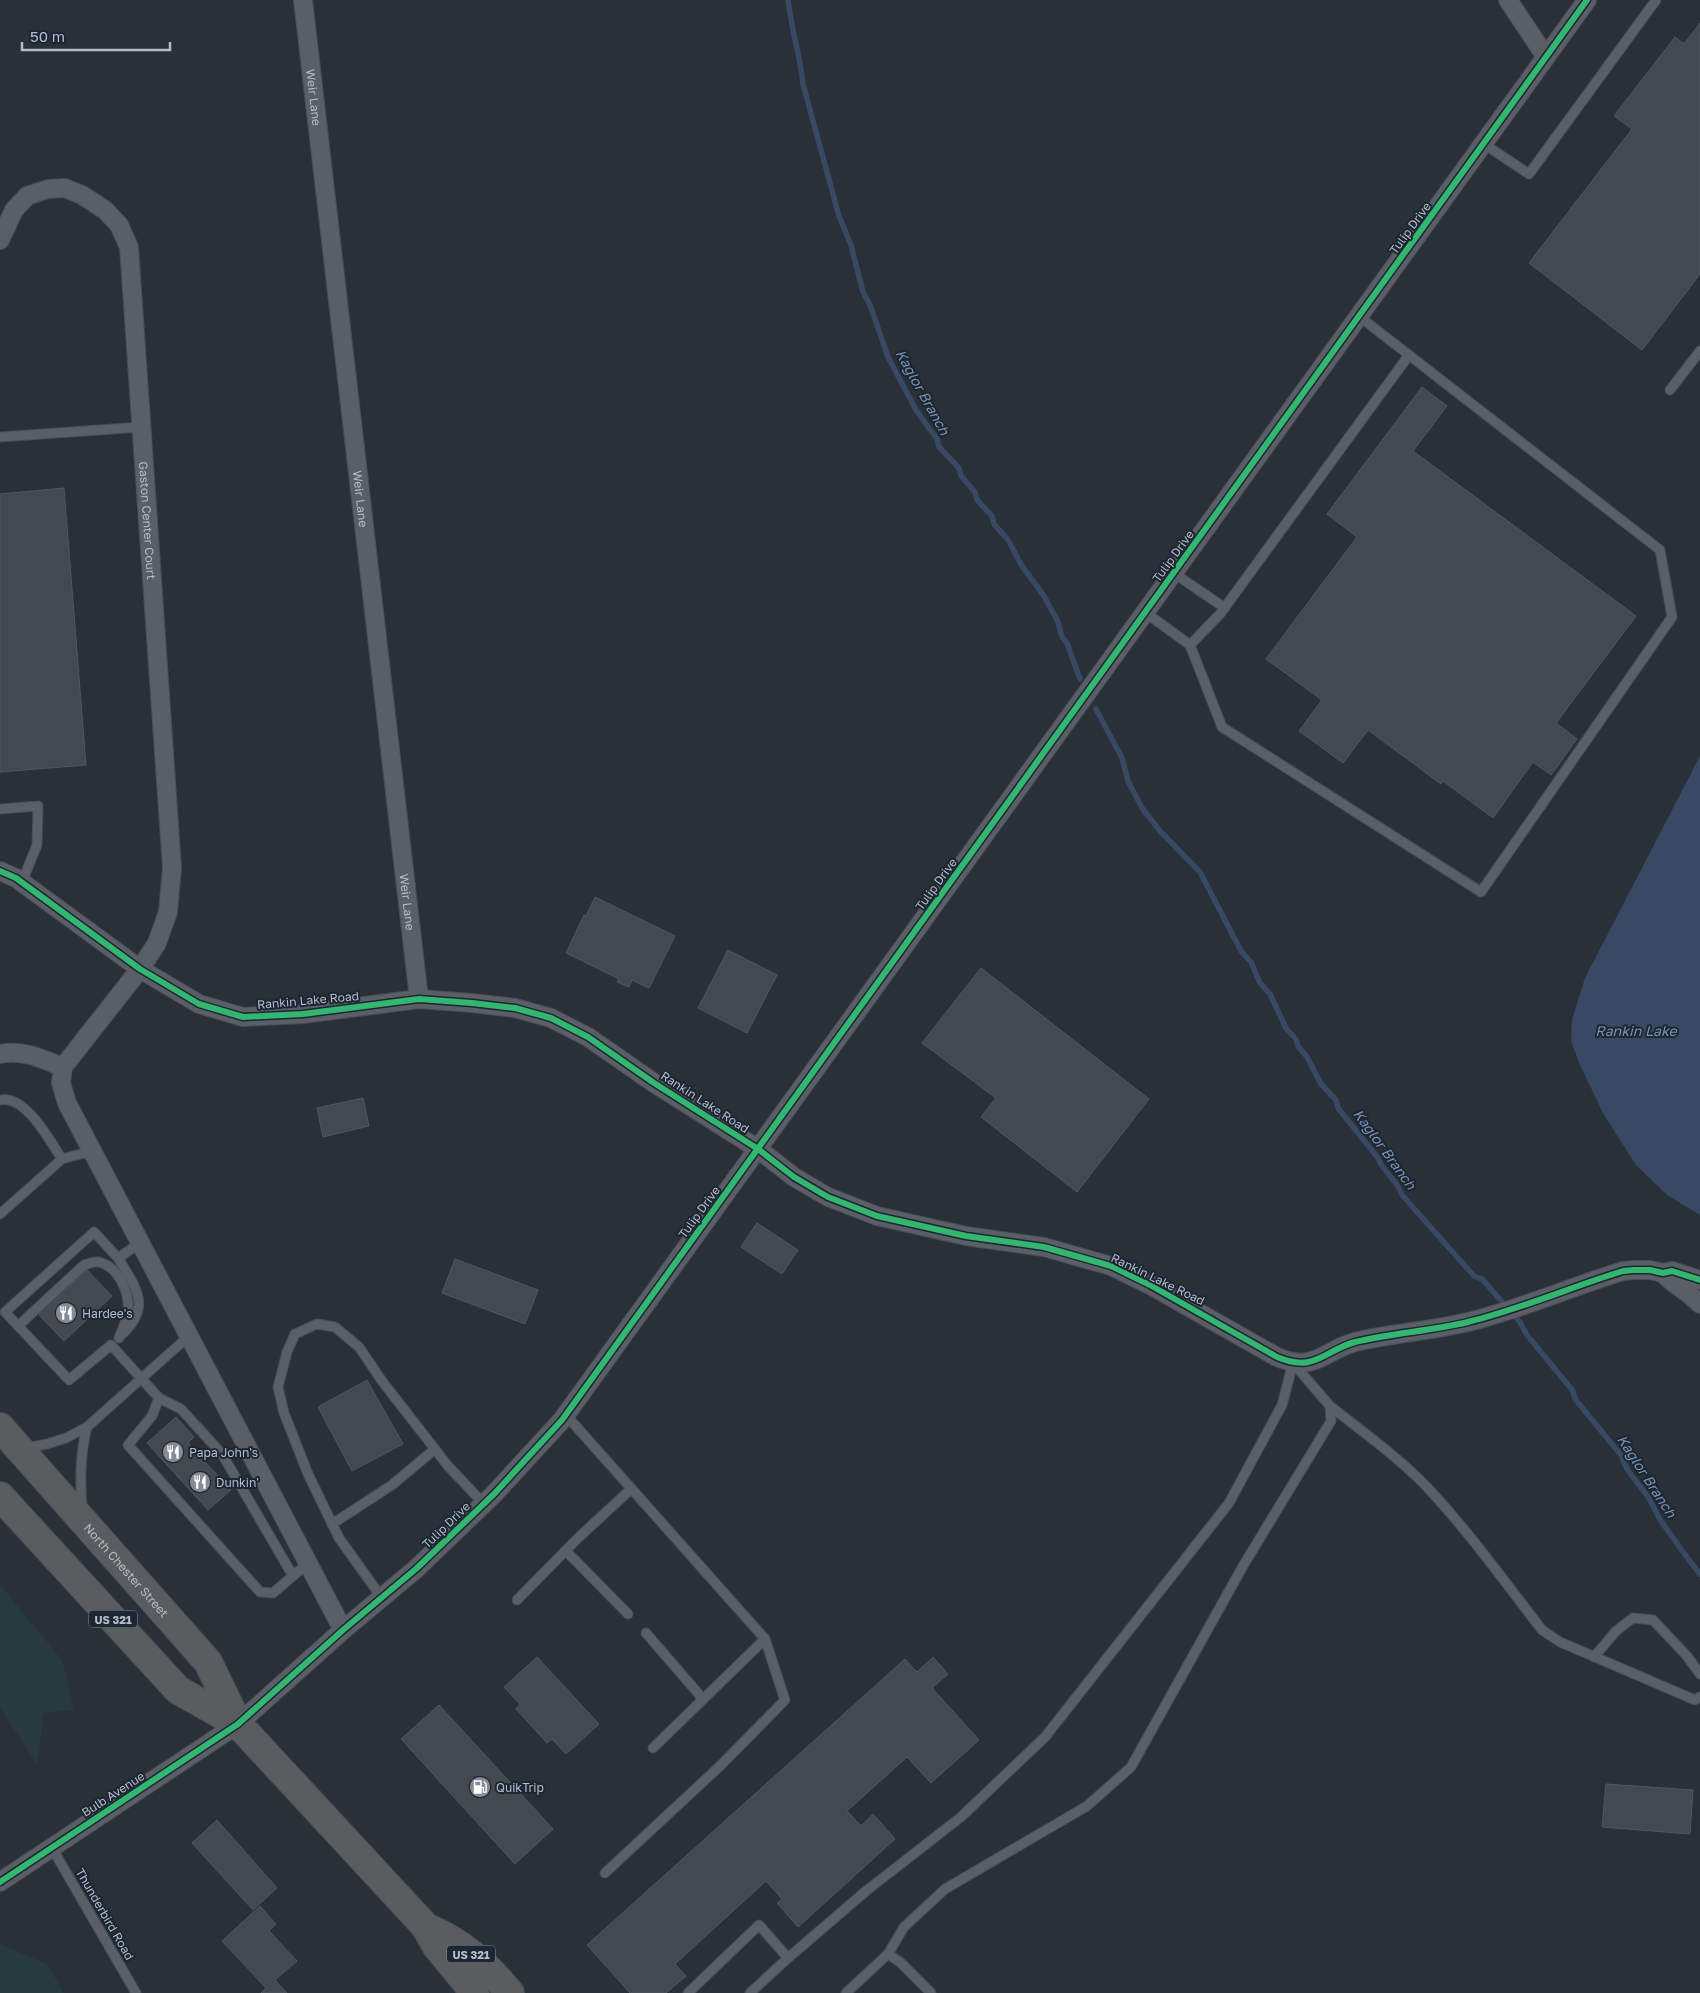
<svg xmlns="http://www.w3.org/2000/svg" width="1700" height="1993" font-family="'Golos Text',sans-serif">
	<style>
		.green { fill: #273a3e }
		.water { fill: #384963 }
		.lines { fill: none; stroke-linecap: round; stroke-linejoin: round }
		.stream { stroke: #384963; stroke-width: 5.5 }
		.building { fill: #444950; stroke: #52575f }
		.lane-casing { stroke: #484c53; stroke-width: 11 }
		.street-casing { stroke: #484c53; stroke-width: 20 }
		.highway-casing { stroke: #474c53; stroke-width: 30 }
		.lane { stroke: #5a5e66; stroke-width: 9 }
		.street { stroke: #5a5e66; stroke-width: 18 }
		.highway { stroke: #5a5d60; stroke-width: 28 }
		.cycleway-casing { stroke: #1d2633; stroke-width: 9 }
		.cycleway { stroke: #33b770; stroke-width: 6 }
		.labels { text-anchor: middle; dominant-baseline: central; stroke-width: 4; stroke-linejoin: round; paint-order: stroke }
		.shield { fill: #1d2633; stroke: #878f9c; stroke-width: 1 }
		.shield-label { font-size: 11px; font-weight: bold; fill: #b4bcc9 }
		.street-label { font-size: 12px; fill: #b4bcc9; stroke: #1d2633 }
		.poi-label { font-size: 12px; fill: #b4bcc9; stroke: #1d2633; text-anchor: start }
		.water-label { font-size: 14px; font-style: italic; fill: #7c92b1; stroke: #1d2633 }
	</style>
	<rect width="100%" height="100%" fill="#2a3038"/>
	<g class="green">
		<path d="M 0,1585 L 62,1660 L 74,1710 L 44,1713 L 37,1764 L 0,1708 Z"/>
		<path d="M 0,1944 L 47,1964 L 64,1993 L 0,1993 Z"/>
	</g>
	<path class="water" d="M 1700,756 L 1700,1215 L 1667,1195 L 1636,1165 L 1604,1115 L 1580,1065 L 1571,1041 L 1572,1020 L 1585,978 Z"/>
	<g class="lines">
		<g class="stream">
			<path d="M 788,0 C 791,28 800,55 803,84 L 839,216 L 851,245 L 863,292 L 870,305 L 888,357 L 916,410 L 937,439 L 939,447 L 959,468 L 961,476 L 975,492 L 977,500 L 992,516 L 994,524 L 1008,540 L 1022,566 L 1044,596 L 1058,622 L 1062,637 L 1067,643 L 1080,679"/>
			<path d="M 1096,709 L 1122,758 L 1128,781 L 1142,808 L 1160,831 L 1200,872 L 1241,951 L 1251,962 L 1260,983 L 1270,994 L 1286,1028 L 1296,1039 L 1298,1046 L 1307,1057 L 1321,1084 L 1336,1100 L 1338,1108 L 1378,1158 C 1383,1173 1398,1180 1402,1195 L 1474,1276 L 1482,1279 L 1520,1322 L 1527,1335 L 1573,1391 L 1575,1399 L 1621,1455 C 1625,1471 1639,1483 1648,1497 C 1654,1506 1657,1516 1663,1524 C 1675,1541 1687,1558 1700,1574"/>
		</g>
	</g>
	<g class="building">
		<path d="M 1700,23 L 1700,274 L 1642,350 L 1529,263 L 1632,129 L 1614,116 L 1675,37 L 1684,44 Z"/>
		<path d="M 1422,387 L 1447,406 L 1413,451 L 1636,616 L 1556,723 L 1577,739 L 1551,775 L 1533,762 L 1493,818 L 1443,781 L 1441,784 L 1368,730 L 1343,763 L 1299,731 L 1322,700 L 1266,659 L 1357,537 L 1327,514 Z"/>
		<path d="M 64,488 L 86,765 L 0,772 L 0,494 Z"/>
		<path d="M 595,897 L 675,936 L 649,988 L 632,980 L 629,987 L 617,982 L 619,979 L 566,953 L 584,915 L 586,916 Z"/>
		<path d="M 728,950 L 777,975 L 747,1033 L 698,1008 Z"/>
		<path d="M 981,968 L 1149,1099 L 1077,1192 L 981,1117 L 996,1098 L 922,1043 Z"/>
		<path d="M 363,1098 L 369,1126 L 323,1137 L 317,1108 Z"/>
		<path d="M 757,1223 L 798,1250 L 782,1274 L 741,1247 Z"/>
		<path d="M 455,1259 L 538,1290 L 525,1324 L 442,1293 Z"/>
		<path d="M 87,1270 L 112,1296 L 64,1341 L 39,1315 Z"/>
		<path d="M 367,1380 L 403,1444 L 352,1471 L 318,1407 Z"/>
		<path d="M 176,1417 L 194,1437 L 188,1443 L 231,1490 L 208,1510 L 147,1443 Z"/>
		<path d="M 537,1657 L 599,1724 L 566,1754 L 552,1739 L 547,1743 L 516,1709 L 520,1704 L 504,1687 Z"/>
		<path d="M 933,1657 L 948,1674 L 932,1688 L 979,1740 L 931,1783 L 907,1757 L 847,1811 L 861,1826 L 873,1814 L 895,1839 L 798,1927 L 777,1903 L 782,1899 L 766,1881 L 675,1964 L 686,1976 L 666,1993 L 630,1993 L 587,1945 L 905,1659 L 917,1672 Z"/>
		<path d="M 439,1705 L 553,1829 L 515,1864 L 401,1739 Z"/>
		<path d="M 1606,1784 L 1693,1790 L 1690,1834 L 1602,1827 Z"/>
		<path d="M 217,1820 L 277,1888 L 253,1910 L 192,1843 Z"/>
		<path d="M 260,1906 L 276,1924 L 269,1931 L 297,1961 L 275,1980 L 287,1993 L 261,1993 L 266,1988 L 222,1941 Z"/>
	</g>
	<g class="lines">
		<g class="lane-casing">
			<g id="lane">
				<path d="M 1484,144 L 1529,174 L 1656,0"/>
				<path d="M 1670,390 L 1700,351"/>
				<path d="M 0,437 L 141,427"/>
				<path d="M 1175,574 L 1225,608"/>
				<path d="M 1146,613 L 1190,645 L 1222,727 L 1481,892 L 1672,617 L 1660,550 L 1360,317"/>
				<path d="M 1190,645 L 1220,614 L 1409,355"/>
				<path d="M 0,809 L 38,806 L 37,845 L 22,882"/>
				<path d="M 0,1100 C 25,1094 50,1141 62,1159"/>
				<path d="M 0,1214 L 62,1159 L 92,1151"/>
				<path d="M 140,1243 L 118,1258 L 94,1232 L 5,1312 L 69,1380 L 111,1345 L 159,1398 L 152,1416 L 128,1445 L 260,1592 L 273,1593 L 308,1563"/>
				<path d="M 118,1258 C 136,1288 153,1307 120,1336"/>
				<path d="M 18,1326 L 84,1265 C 89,1264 94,1261 99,1262 C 119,1267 130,1293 128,1312 C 127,1320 122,1330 119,1338"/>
				<path d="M 159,1398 L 181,1409 L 222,1454 L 293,1576"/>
				<path d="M 1330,1406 C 1363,1432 1398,1457 1427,1487 C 1469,1532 1505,1582 1542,1630 L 1560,1642 L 1695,1700 L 1700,1697"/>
				<path d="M 566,1415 L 765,1639 L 653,1748"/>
				<path d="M 26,1448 L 47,1444 L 66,1438 L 87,1427 L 189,1336"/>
				<path d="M 82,1508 C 80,1480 80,1455 87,1427"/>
				<path d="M 332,1524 L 392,1485 L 435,1449"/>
				<path d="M 566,1551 L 628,1614"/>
				<path d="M 382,1598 L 339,1538 L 308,1474 L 284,1413 L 278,1387 L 287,1352 L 295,1334 L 317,1324 L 335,1327 L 359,1347 L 382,1381 L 448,1466 L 484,1504"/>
				<path d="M 517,1600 L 577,1539 L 631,1489"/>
				<path d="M 646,1633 L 703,1699"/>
				<path d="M 1594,1657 L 1616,1631 L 1633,1618 L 1653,1620 L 1687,1656 L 1700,1674"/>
				<path d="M 52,1848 L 136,1993"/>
				<path d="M 605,1873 L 720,1766 L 785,1700 L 765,1639"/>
				<path d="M 888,1954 L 904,1927 L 945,1889 L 1087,1806 L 1131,1767 L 1243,1566 L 1331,1421 L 1330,1406 L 1293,1363"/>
				<path d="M 788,1958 L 866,1891 L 961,1817 L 1045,1737 L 1229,1503 L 1282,1405 L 1293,1363"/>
				<path d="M 688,1993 L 759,1925 L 788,1958 L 750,1993"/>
				<path d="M 846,1993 L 888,1954 L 900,1962 L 931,1993"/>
			</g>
		</g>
		<g class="street-casing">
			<g id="street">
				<path id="s1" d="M 303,0 L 419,999"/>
				<path d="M 1508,0 L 1546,57"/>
				<path id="s2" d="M 0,240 L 14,210 L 27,196 L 48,189 L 65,188 L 82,195 L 105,210 L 119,225 L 129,247 L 172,868 L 168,912 L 157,943 L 140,969 L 63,1067 L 61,1083 L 67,1103 L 343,1630"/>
				<path d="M 0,871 L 16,878 L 140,969 L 199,1004 L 243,1017 L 303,1014 L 419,999 L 472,1003 L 515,1008 L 551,1018 L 588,1037 L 654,1083 L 758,1149 L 794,1177 L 828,1197 L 877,1216 L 966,1236 L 1044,1247 L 1111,1266 L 1150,1285 L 1277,1357 C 1315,1373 1323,1351 1355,1342 C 1392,1333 1431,1331 1468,1322 C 1521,1309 1571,1287 1623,1271 L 1634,1270 L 1650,1270 L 1663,1273 L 1672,1271 L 1700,1280"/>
				<path d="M 0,1054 C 22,1049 42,1059 63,1067"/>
				<path d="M 1663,1273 C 1673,1285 1688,1291 1700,1304"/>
				<path d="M 0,1882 L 238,1724 L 343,1630 L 417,1568 L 494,1494 L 562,1420 L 1587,0"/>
			</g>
		</g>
		<g class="highway-casing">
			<g id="highway">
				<path id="s3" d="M 0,1427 L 208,1662 L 238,1724 L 425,1926 L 437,1947 L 475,1993"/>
				<path d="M 0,1496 L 178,1690 L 238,1724"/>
				<path d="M 428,1928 C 462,1942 487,1965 510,1993"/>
			</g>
		</g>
		<use href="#lane" class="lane"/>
		<use href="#street" class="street"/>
		<use href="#highway" class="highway"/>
		<g class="cycleway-casing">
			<g id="cycleway">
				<path d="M 0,871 L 16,878 L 140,969 L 199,1004 L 243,1017 L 303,1014 L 419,999 L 472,1003 L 515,1008 L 551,1018 L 588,1037 L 654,1083 L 758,1149 L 794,1177 L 828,1197 L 877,1216 L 966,1236 L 1044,1247 L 1111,1266 L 1150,1285 L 1277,1357 C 1315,1373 1323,1351 1355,1342 C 1392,1333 1431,1331 1468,1322 C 1521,1309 1571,1287 1623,1271 L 1634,1270 L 1650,1270 L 1663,1273 L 1672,1271 L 1700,1280"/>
				<path d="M 0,1882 L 238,1724 L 343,1630 L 417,1568 L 494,1494 L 562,1420 L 1587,0"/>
			</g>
		</g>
		<use href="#cycleway" class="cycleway"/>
	</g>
	<defs>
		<g id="restaurant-disc" transform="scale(1.125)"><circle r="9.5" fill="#848b96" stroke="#1d2633"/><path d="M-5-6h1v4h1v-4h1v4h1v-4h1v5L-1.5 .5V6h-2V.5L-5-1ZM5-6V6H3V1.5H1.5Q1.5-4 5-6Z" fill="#fff"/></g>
		<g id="fuel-disc" transform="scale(1.125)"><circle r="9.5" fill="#848b96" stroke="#1d2633"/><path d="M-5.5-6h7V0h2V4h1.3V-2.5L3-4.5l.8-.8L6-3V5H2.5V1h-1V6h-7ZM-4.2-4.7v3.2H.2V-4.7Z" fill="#fff"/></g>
	</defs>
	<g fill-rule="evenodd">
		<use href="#restaurant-disc" x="66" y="1313"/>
		<use href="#restaurant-disc" x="173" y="1452"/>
		<use href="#restaurant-disc" x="200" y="1482"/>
		<use href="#fuel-disc" x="480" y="1787"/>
	</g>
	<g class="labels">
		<g class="shield">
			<rect x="89" y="1610.5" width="48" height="17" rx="4"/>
			<rect x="447" y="1945.5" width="48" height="17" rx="4"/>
		</g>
		<g class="shield-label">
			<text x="113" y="1619">US 321</text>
			<text x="471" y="1954">US 321</text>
		</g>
		<g class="street-label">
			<text stroke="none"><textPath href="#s1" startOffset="98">Weir Lane</textPath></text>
			<text transform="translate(1410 228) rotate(-54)">Tulip Drive</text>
			<text stroke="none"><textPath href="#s1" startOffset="502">Weir Lane</textPath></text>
			<text stroke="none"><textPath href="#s2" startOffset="456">Gaston Center Court</textPath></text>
			<text transform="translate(1173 556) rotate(-54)">Tulip Drive</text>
			<text transform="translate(936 884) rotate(-54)">Tulip Drive</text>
			<text stroke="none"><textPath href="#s1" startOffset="908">Weir Lane</textPath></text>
			<text transform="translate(308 1000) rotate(-5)">Rankin Lake Road</text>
			<text transform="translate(705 1102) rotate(33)">Rankin Lake Road</text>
			<text transform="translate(699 1212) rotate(-54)">Tulip Drive</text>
			<text transform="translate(1158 1279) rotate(26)">Rankin Lake Road</text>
			<text transform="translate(446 1525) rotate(-44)">Tulip Drive</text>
			<text stroke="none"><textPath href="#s3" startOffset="191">North Chester Street</textPath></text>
			<text transform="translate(113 1794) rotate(-33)">Bulb Avenue</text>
			<text transform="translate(105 1914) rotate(60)">Thunderbird Road</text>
		</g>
		<g class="poi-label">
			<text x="82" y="1313">Hardee's</text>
			<text x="189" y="1452">Papa John's</text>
			<text x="216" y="1482">Dunkin'</text>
			<text x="496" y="1787">QuikTrip</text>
		</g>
		<g class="water-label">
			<text transform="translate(923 392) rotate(61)">Kaglor Branch</text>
			<text x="1636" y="1030">Rankin Lake</text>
			<text transform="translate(1385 1149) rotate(54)">Kaglor Branch</text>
			<text transform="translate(1647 1476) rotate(57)">Kaglor Branch</text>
		</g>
	</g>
	<path d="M22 42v8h148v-8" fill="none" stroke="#b4bcc9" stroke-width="2.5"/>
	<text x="30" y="42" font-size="15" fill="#b4bcc9" stroke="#1d2633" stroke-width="4" paint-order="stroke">50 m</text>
</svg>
